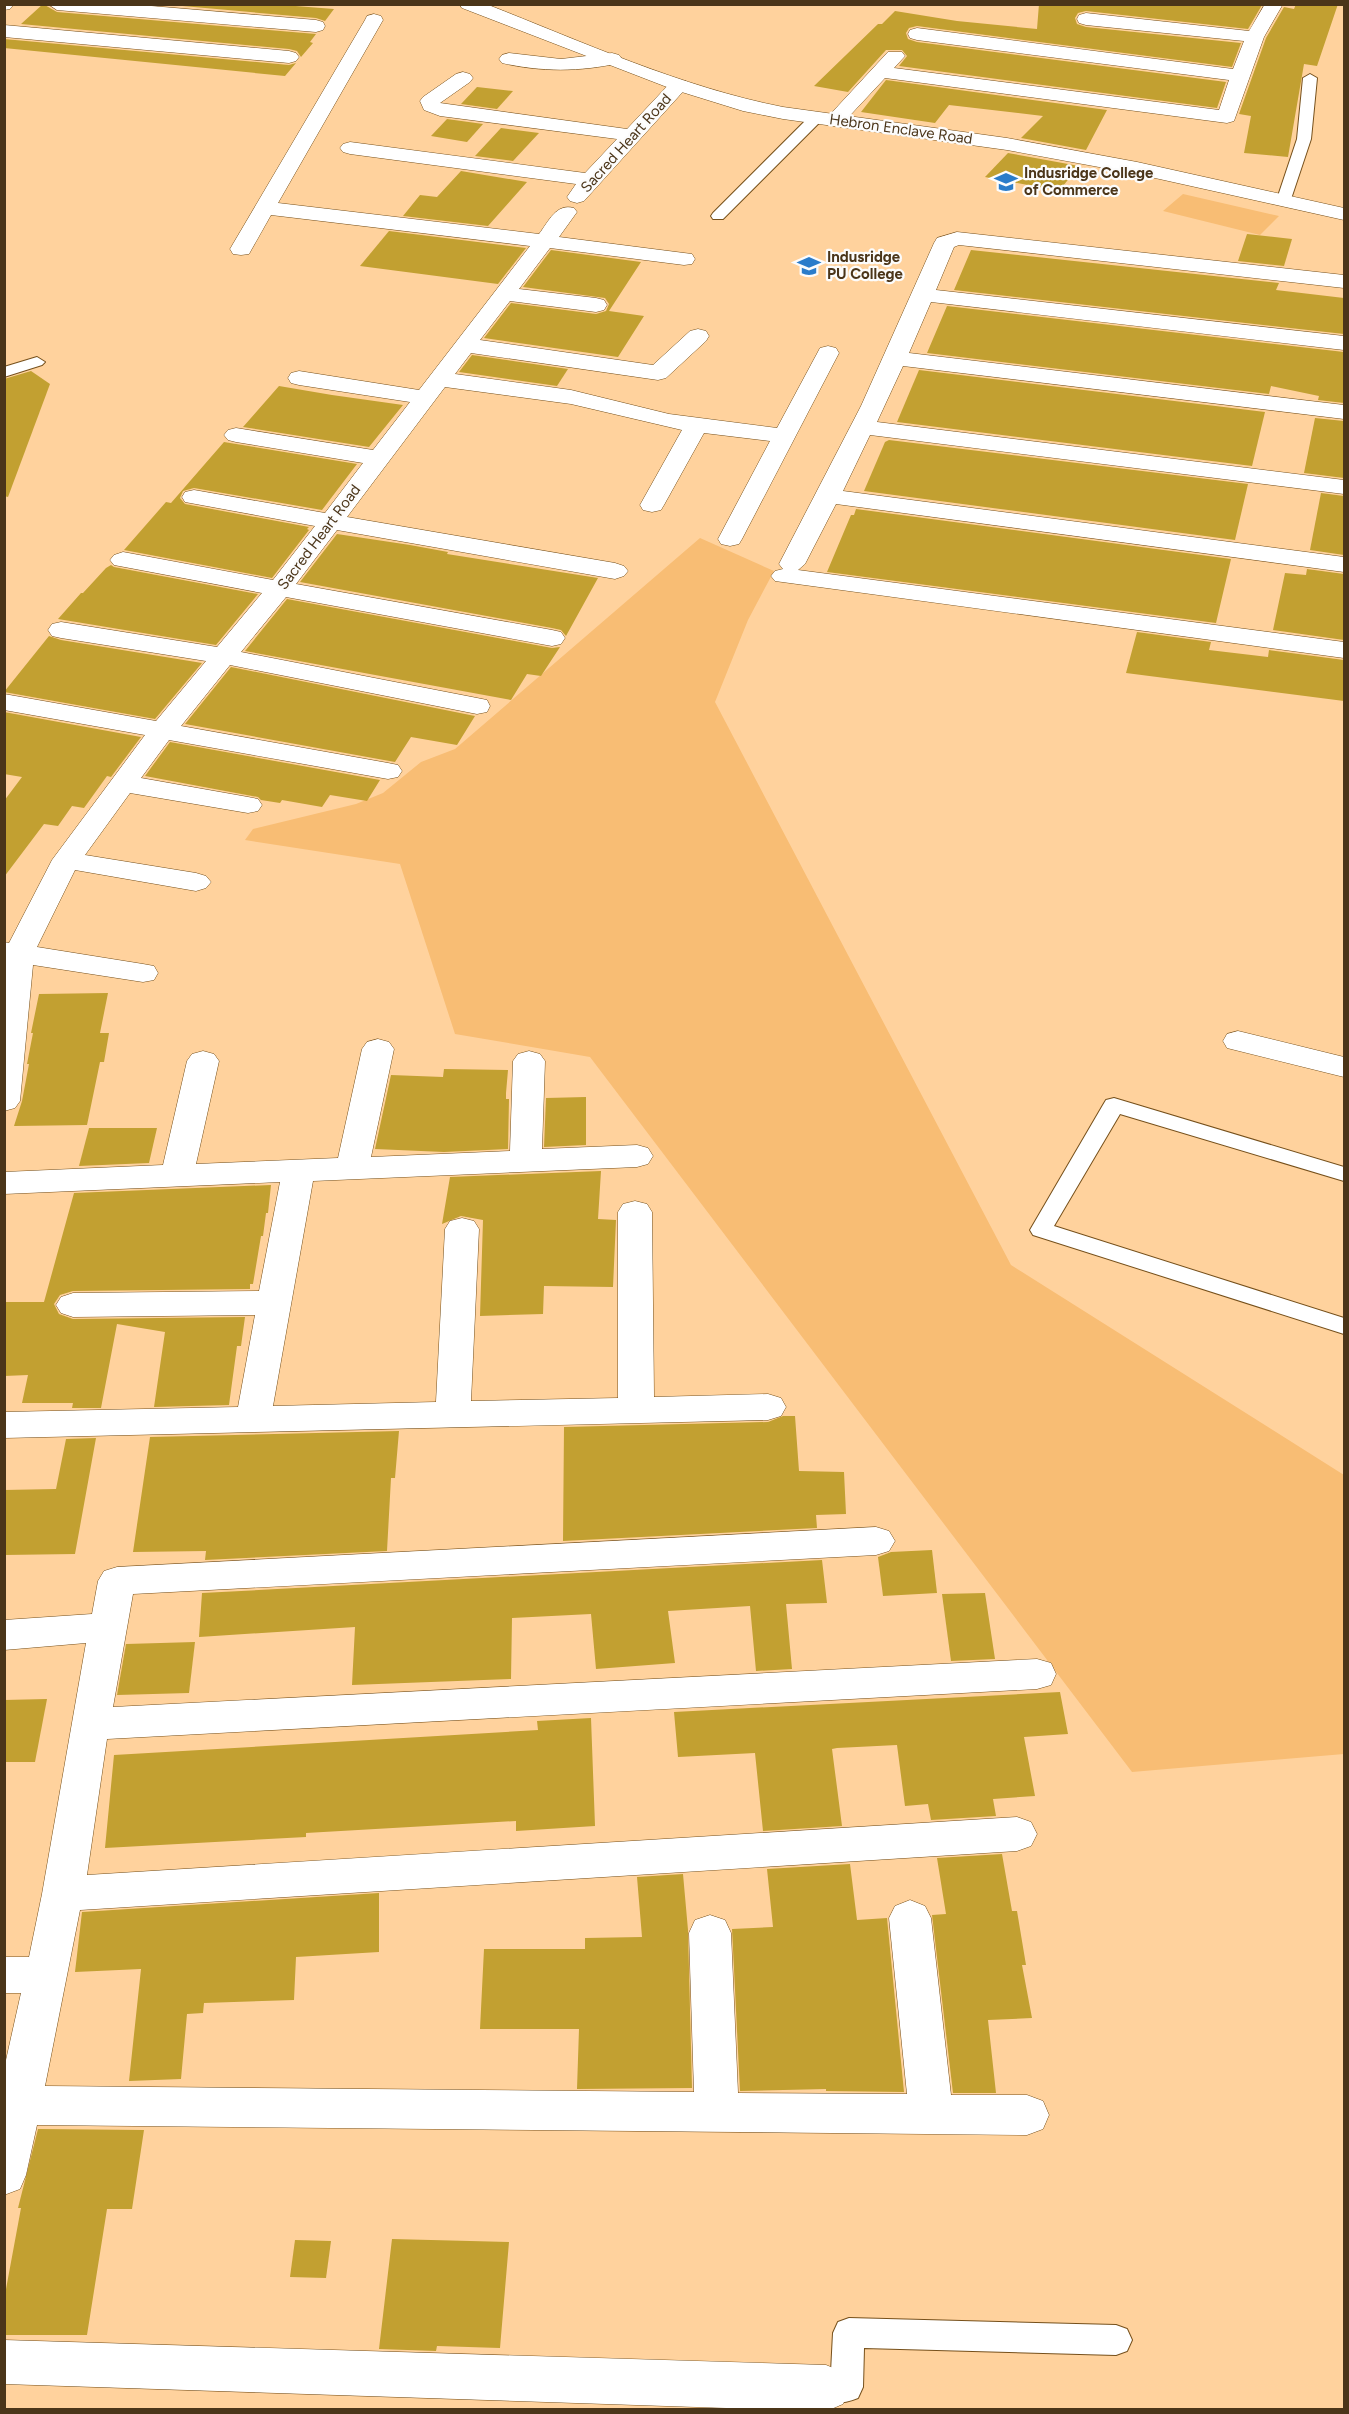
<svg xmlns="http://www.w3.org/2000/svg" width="1349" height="2414" font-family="Figtree,sans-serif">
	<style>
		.green { fill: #f8bd74 }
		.building { fill: #c2a031 }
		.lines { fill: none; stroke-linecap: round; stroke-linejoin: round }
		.service-casing { stroke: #76501b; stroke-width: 2 }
		.minor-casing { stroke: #76501b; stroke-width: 1 }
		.tertiary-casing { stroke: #76501b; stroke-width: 1 }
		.service { fill: #fff; fill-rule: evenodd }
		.minor { fill: #fff; fill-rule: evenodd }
		.tertiary { fill: #fff; fill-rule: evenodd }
		.labels { text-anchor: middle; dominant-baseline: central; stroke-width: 4.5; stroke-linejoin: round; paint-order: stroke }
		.far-street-label { font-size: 15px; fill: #4b3519; stroke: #fcfcfc }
		.far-poi-label { font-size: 15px; font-weight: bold; fill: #4b3519; stroke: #fcfcfc; text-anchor: start }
	</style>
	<rect width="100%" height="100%" fill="#ffd29d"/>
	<g class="green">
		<path d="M 1183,194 L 1279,216 L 1260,235 L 1163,211 Z"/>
		<path d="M 700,538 L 774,571 L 748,620 L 715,702 L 1011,1265 L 1344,1475 L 1344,1754 L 1132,1772 L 590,1057 L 455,1034 L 400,864 L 245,840 L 253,829 L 356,804 L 383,793 L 421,762 L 455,749 Z"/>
	</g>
	<g class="building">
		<path d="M 43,4 L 57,12 L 316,34 L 310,42 L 313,43 L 301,57 L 297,51 L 289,49 L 21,24 Z"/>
		<path d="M 160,4 L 270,4 L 334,9 L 325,21 L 316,18 Z"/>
		<path d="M 1039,4 L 1262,5 L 1248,29 L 1086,11 L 1078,13 L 1075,18 L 1077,24 L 1086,27 L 1241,43 L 1232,67 L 917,26 L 909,28 L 906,33 L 908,39 L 917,42 L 1226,82 L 1217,108 L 899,66 L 907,56 L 902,50 L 886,50 L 848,92 L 814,86 L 878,24 L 882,24 L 895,11 L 957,21 L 1037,29 Z"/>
		<path d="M 1296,4 L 1338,4 L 1317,66 L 1304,64 L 1288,157 L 1244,153 L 1251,116 L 1239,114 L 1266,38 L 1284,7 L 1294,9 Z"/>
		<path d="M 4,39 L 289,65 L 296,63 L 285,76 L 4,48 Z"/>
		<path d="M 886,80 L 1107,110 L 1086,150 L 1021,138 L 1043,116 L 949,105 L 935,123 L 861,112 Z"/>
		<path d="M 477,87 L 513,91 L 497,109 L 461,104 Z"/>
		<path d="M 447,119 L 483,124 L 467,142 L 431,136 Z"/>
		<path d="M 501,128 L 539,133 L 513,161 L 475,156 Z"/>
		<path d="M 1008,153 L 1079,166 L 1059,191 L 985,177 Z"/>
		<path d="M 461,171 L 527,182 L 488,226 L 403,216 L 420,195 L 437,197 Z"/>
		<path d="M 389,231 L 526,248 L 498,284 L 360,266 Z"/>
		<path d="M 1247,234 L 1292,239 L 1284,266 L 1238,261 Z"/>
		<path d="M 551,250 L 641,262 L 609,311 L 644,316 L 618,357 L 484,338 L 511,303 L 596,314 L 606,311 L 609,304 L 605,298 L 523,287 Z"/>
		<path d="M 971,250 L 1279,283 L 1276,290 L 1344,298 L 1344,334 L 954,290 Z"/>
		<path d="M 947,306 L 1344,352 L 1344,403 L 1318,400 L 1319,396 L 1271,386 L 1269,394 L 927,353 Z"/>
		<path d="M 472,355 L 568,369 L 557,386 L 459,372 Z"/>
		<path d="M 919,370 L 1265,412 L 1252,466 L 897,422 Z"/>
		<path d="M 31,371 L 50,384 L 8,497 L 4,496 L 4,379 Z"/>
		<path d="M 279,386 L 332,395 L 403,405 L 369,447 L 243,427 Z"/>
		<path d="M 1315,418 L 1344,421 L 1344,478 L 1304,473 Z"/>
		<path d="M 889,440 L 1248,484 L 1235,540 L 864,491 L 885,442 Z"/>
		<path d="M 224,442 L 357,464 L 322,510 L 194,488 L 183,491 L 180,498 L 185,504 L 309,527 L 307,529 L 309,530 L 272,578 L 124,550 L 166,502 L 171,503 Z"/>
		<path d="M 1321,493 L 1344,496 L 1344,555 L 1310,550 Z"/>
		<path d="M 856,509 L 1231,559 L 1216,623 L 827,572 L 851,515 L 854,515 Z"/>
		<path d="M 337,534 L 410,545 L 448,552 L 447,554 L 598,578 L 566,636 L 561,630 L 552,628 L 300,582 Z"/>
		<path d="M 111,565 L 114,567 L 258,594 L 216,645 L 58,619 L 81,593 L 83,593 L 106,568 Z"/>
		<path d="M 1307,569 L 1344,574 L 1344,640 L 1273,630 L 1285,573 L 1306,575 Z"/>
		<path d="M 287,599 L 552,648 L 560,647 L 541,676 L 527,674 L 511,700 L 245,651 Z"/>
		<path d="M 1137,632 L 1211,642 L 1209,650 L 1268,657 L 1269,650 L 1344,660 L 1344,701 L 1126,673 Z"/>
		<path d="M 49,636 L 61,640 L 202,663 L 155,719 L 4,692 Z"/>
		<path d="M 231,667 L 475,716 L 457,745 L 411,737 L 395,762 L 185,724 Z"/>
		<path d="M 4,712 L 141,737 L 111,777 L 107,776 L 84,808 L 72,806 L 58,826 L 44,824 L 4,877 L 4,801 L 22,777 L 4,774 Z"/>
		<path d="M 170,742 L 380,780 L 367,801 L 330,795 L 322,807 L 282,800 L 280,803 L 261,800 L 258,797 L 145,776 Z"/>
		<path d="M 108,993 L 100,1033 L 109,1033 L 104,1062 L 100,1062 L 87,1125 L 14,1126 L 22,1101 L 29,1064 L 27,1064 L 33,1033 L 31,1033 L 39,994 Z"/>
		<path d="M 444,1069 L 508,1070 L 506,1093 L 506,1099 L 509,1099 L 508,1149 L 444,1152 L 375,1149 L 391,1075 L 443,1077 Z"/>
		<path d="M 586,1097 L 586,1145 L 544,1147 L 546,1098 Z"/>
		<path d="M 89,1128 L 157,1128 L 149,1163 L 79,1166 Z"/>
		<path d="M 601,1171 L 598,1219 L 616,1220 L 613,1287 L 544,1286 L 543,1314 L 480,1316 L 483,1220 L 461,1216 L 442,1224 L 450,1177 Z"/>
		<path d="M 271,1185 L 268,1213 L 266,1213 L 263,1236 L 261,1236 L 253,1284 L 250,1284 L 250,1289 L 73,1291 L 60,1295 L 54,1304 L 59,1314 L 73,1319 L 245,1317 L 241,1346 L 237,1346 L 229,1405 L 154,1407 L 165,1332 L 117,1324 L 101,1408 L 72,1408 L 73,1403 L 22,1403 L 28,1375 L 4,1376 L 4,1302 L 44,1302 L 74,1193 Z"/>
		<path d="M 783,1416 L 795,1416 L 799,1471 L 844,1472 L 846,1514 L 816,1515 L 817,1528 L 563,1541 L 564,1427 L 768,1422 Z"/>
		<path d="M 399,1431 L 395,1478 L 391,1478 L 387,1551 L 205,1560 L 206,1551 L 133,1552 L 150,1437 Z"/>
		<path d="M 96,1438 L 75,1554 L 4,1555 L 4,1490 L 56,1489 L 66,1439 Z"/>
		<path d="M 932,1550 L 937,1593 L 883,1596 L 878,1557 L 891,1552 Z"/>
		<path d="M 822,1560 L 827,1603 L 786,1604 L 792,1669 L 756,1671 L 750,1606 L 668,1611 L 675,1663 L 596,1669 L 591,1614 L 512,1618 L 511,1679 L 352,1685 L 355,1627 L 199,1637 L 202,1593 Z"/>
		<path d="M 985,1593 L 995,1659 L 951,1661 L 942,1594 Z"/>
		<path d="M 195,1642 L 189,1693 L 117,1695 L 126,1644 Z"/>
		<path d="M 1060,1692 L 1068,1734 L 1024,1737 L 1035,1796 L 993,1799 L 996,1816 L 931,1820 L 928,1804 L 905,1806 L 897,1745 L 837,1748 L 832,1749 L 842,1826 L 763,1831 L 755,1753 L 678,1757 L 674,1712 Z"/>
		<path d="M 47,1699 L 35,1762 L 4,1762 L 4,1700 Z"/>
		<path d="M 591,1718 L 595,1826 L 516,1831 L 516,1821 L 306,1833 L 306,1837 L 105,1848 L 114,1755 L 538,1730 L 537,1721 Z"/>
		<path d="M 1002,1854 L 1012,1911 L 1017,1911 L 1026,1965 L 1022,1965 L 1032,2018 L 988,2020 L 996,2093 L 953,2093 L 932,1915 L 946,1914 L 937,1858 Z"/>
		<path d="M 850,1864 L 857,1920 L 887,1918 L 904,2092 L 826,2091 L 826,2089 L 740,2091 L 732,1929 L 773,1927 L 767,1869 Z"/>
		<path d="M 683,1874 L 688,1930 L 692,2088 L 577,2089 L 579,2029 L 480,2029 L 484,1949 L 585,1949 L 585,1938 L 642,1937 L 637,1877 Z"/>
		<path d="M 379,1893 L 379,1952 L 296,1957 L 294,2000 L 204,2003 L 203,2013 L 187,2014 L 181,2079 L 129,2081 L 141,1969 L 75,1972 L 82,1912 Z"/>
		<path d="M 38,2129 L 144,2130 L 132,2209 L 107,2209 L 87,2335 L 4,2335 L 4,2300 L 21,2208 L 18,2208 Z"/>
		<path d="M 392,2239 L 509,2242 L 500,2348 L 437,2346 L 436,2351 L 379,2349 Z"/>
		<path d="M 295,2240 L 331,2241 L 326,2278 L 290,2277 Z"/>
	</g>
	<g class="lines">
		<g class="service-casing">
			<g id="service">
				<path d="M 1310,74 L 1317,78 L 1311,139 L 1291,199 L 1284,203 L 1277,199 L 1297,139 L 1303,78 Z"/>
				<path d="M 816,114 L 823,118 L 821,121 L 723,219 L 713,219 L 711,216 L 713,213 L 811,115 Z"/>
				<path d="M 37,357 L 45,362 L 42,365 L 4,377 L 4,367 Z"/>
				<path d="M 1114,1098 L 1344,1167 L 1344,1181 L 1120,1114 L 1054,1226 L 1344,1318 L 1344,1334 L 1033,1235 L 1030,1230 L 1103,1105 L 1106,1100 Z"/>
				<path d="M 849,2318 L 1116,2325 L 1127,2329 L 1132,2340 L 1127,2351 L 1116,2355 L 864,2348 L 863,2387 L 858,2398 C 843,2404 830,2405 815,2399 L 810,2388 L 815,2377 L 831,2372 L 833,2333 L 838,2322 Z"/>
			</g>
		</g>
		<g class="minor-casing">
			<g id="minor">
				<path d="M 4,4 L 14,4 L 10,9 L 4,10 Z"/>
				<path d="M 48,4 L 128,4 L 316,20 L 323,22 L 325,26 L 323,30 L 316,32 L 57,10 Z"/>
				<path d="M 1265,4 L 1283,4 L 1264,37 L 1234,121 L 1227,123 L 885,78 L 842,124 L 828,124 L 825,120 L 888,52 L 902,52 L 905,56 L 894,68 L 1219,110 L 1229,80 L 917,40 L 910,38 L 908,34 L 910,30 L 917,28 L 1233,69 L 1244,41 L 1086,25 L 1079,23 L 1077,19 L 1079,15 L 1086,13 L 1249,31 Z"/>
				<path d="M 374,14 L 381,16 L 383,20 L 278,203 L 539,234 C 549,221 556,203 574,208 L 577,212 L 559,237 L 684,253 L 692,254 L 695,259 L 692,264 L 684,265 L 550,248 L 519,289 L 596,298 L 604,300 L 607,305 L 604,310 L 596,312 L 510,301 L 480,340 L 653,365 L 690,331 L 698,329 L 706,331 L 709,336 L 706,341 L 666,378 L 658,380 L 471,353 L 455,374 L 571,390 L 669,414 L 777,428 L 820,348 L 828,346 L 836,348 L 839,353 L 742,539 L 739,544 L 730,546 L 721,544 L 718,539 L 770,441 L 704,433 L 664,505 L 661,510 L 652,512 L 643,510 L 640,505 L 682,430 L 571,404 L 445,387 L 347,517 L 615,563 L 624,566 L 628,571 L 624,576 L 615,579 L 337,530 L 296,584 L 552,630 L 561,632 L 565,638 L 561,644 L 552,646 L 286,597 L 241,652 L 477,698 L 487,700 L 490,706 L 487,712 L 477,714 L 230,665 L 181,726 L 388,763 L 398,765 L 402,771 L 398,777 L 388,779 L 169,740 L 141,778 L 248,797 L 258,799 L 262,805 L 258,811 L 248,813 L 130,793 L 85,855 L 196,873 L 206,876 L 211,882 L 206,888 L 196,891 L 75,870 L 37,947 L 143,964 L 154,966 L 158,973 L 154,980 L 143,982 L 33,965 L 20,1101 L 15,1108 L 4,1111 L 4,942 L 9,943 L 52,860 L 145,735 L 4,710 L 4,694 L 156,721 L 206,661 L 61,638 L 52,636 L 48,630 L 52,624 L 61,622 L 217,647 L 262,593 L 114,565 L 110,560 L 114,555 L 123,552 L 273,580 L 315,526 L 185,502 L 182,497 L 185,492 L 194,490 L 325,513 L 363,463 L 236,442 L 228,440 L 224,435 L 228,430 L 236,428 L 373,450 L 410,402 L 299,385 L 291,383 L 288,378 L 291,373 L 299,371 L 419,390 L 530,246 L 271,215 L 249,254 L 241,255 L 233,254 L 230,249 L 365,20 L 367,16 Z"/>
				<path d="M 4,25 L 289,51 L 296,53 L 299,57 L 296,61 L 289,63 L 4,37 Z"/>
				<path d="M 509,53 L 561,59 L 612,53 L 619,55 L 622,59 L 619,63 C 581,72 540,72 502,63 L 499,59 L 502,55 Z"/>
				<path d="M 463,72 L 470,74 L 473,78 L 470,82 L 440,103 L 627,129 L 672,81 L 686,81 L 689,85 L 584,201 L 577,203 L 570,201 L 567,197 L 576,184 L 350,154 L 343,152 L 340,148 L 343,144 L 350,142 L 585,173 L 617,139 L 440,116 L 424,110 L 420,101 L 423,97 L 456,74 Z"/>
				<path d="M 957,232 L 1344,275 L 1344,288 L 959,245 L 954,247 L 936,290 L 1344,336 L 1344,350 L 931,302 L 909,353 L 1344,405 L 1344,419 L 903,366 L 877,422 L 1344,480 L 1344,494 L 870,435 L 843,491 L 1344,557 L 1344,572 L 836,504 L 805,564 L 798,570 L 1344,642 L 1344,658 L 775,581 L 771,576 L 775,571 L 783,569 L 779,564 L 861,406 L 934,243 L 937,238 Z"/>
				<path d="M 1238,1031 L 1344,1057 L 1344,1077 L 1227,1048 L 1223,1041 L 1227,1034 Z"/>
				<path d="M 378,1039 L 389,1042 L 394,1049 L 371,1157 L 510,1151 L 513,1061 L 518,1054 L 529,1051 L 540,1054 L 545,1061 L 542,1149 L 637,1145 L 648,1148 L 653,1156 L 648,1164 L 637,1167 L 313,1181 L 273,1406 L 436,1402 L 445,1229 L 450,1221 L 462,1218 L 474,1221 L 479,1229 L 471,1401 L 618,1398 L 618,1212 L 623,1204 L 635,1201 L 647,1204 L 652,1212 L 654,1397 L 768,1394 L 781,1398 L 786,1407 L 781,1416 L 768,1420 L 4,1438 L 4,1412 L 238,1407 L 255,1315 L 73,1317 L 61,1313 L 56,1305 L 61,1297 L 73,1293 L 259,1291 L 280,1182 L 4,1194 L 4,1172 L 163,1165 L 187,1061 L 192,1054 L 203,1051 L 214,1054 L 219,1061 L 196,1164 L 338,1158 L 362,1049 L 367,1042 Z"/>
				<path d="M 876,1527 L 889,1531 L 895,1541 L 889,1551 L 876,1555 L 133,1594 L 113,1707 L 1037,1659 L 1051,1663 L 1056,1674 L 1051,1685 L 1037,1689 L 107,1739 L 87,1875 L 1017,1817 L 1031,1822 L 1037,1834 L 1031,1846 L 1017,1851 L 80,1910 L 45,2086 L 694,2092 L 689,1933 L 695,1920 L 710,1915 L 725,1920 L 731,1933 L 738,2093 L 907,2094 L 889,1918 L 895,1906 L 910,1900 L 925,1906 L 931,1918 L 951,2095 L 1027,2095 L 1043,2101 L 1049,2115 L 1043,2129 L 1027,2135 L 37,2125 L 26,2175 L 20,2189 L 4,2195 L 4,2069 L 21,1993 L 4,1993 L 4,1957 L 29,1957 L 42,1894 L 86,1643 L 4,1650 L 4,1620 L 92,1614 L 98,1581 L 104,1571 L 117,1567 Z"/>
				<path d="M 4,2340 L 826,2365 L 843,2372 L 850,2388 L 843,2404 L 829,2410 L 787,2410 L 4,2384 Z"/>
			</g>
		</g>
		<g class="tertiary-casing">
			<path id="tertiary" d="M 459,4 L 486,4 C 583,42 681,87 783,107 L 1007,138 L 1137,162 L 1344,208 L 1344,220 L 1137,174 L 1007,150 L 783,119 L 743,111 L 672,89 L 462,8 Z"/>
		</g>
		<use href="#service" class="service"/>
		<use href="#minor" class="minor"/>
		<use href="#tertiary" class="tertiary"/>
	</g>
	<defs>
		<g id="school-bare" transform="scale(1.8)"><path d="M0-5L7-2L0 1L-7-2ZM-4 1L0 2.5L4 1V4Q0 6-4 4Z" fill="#2a7cca" stroke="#fcfcfc" stroke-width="2.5" paint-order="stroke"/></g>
		<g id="university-bare" transform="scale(1.8)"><path d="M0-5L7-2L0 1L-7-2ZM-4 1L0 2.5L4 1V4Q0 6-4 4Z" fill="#2a7cca" stroke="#fcfcfc" stroke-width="2.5" paint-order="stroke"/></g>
	</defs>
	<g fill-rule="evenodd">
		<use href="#school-bare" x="1006" y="182"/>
		<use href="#university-bare" x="809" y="266"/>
	</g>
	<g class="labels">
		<g class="far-street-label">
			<text transform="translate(901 129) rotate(8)">Hebron Enclave Road</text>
			<text transform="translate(626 143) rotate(-48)">Sacred Heart Road</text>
			<text transform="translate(319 537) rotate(-53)">Sacred Heart Road</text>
		</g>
		<g class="far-poi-label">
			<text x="1024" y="173">Indusridge College<tspan x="1024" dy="17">of Commerce</tspan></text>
			<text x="827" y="257">Indusridge<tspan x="827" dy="17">PU College</tspan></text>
		</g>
	</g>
	<rect width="1349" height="2414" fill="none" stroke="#4b3519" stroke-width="12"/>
</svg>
